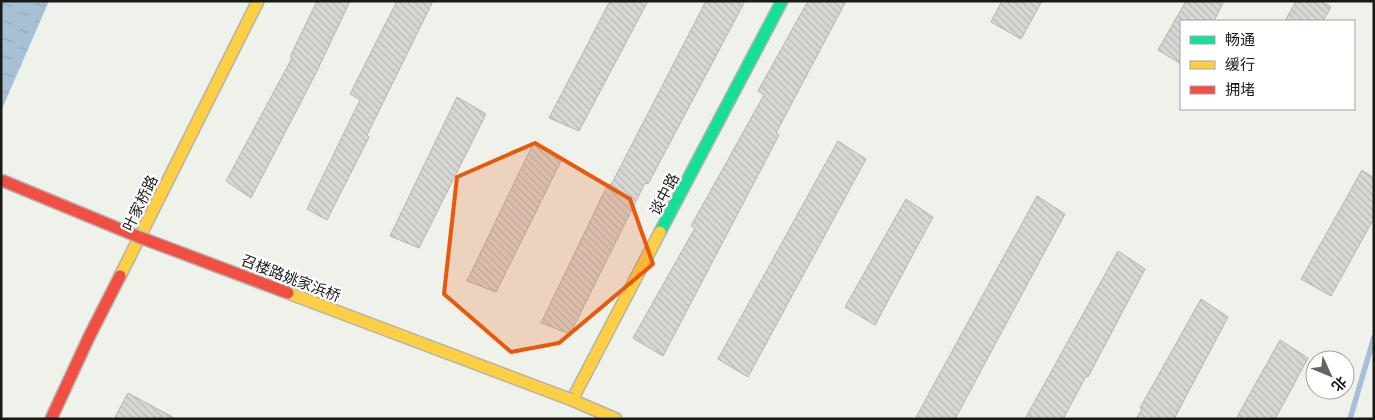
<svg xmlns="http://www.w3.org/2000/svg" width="1375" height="420" font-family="'PT Sans Narrow','Noto Sans SC',sans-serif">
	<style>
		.water { fill: url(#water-ripples) }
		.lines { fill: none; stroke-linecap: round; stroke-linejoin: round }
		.stream { stroke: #a6c1d6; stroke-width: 5.5 }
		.building { fill: url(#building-back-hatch); stroke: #b4b5b0 }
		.fast-casing { stroke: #b1b3ae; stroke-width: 14 }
		.slow-casing { stroke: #b1b3ae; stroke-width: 14 }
		.jam-casing { stroke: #b1b3ae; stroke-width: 14 }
		.fast { stroke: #16e098; stroke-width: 11 }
		.slow { stroke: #ffcf43; stroke-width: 11 }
		.jam { stroke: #f24e42; stroke-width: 11 }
		.slow-bridge-casing { stroke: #b1b3ae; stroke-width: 14; stroke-linecap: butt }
		.jam-bridge-casing { stroke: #b1b3ae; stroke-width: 14; stroke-linecap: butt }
		.slow-bridge { stroke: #ffcf43; stroke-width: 11 }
		.jam-bridge { stroke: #f24e42; stroke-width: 11 }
		.marked { fill: #e8590c; fill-opacity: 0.2; stroke: #e8590c; stroke-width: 4; stroke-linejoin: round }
		.labels { text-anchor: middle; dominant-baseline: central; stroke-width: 4.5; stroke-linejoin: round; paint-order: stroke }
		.street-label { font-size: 15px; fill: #191a16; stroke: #fff }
	</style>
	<defs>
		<pattern id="water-ripples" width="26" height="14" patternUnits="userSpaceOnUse" patternTransform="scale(1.25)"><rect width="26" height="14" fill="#a6c1d6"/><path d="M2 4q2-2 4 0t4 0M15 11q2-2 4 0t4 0" fill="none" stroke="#8ea5b7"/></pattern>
		<pattern id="building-back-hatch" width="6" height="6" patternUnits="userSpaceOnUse" patternTransform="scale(1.25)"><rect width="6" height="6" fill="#d7d8d4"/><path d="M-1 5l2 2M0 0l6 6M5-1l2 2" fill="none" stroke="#b8b9b5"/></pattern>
	</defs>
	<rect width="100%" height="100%" fill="#eff1eb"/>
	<path class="water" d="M 1,1 L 49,1 L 1,111 Z"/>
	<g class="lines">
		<path class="stream" d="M 1350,419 L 1374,337"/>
	</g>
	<g class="building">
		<path d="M 317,1 L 350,1 L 316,73 L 251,198 L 226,181 L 292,58 L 290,57 Z"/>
		<path d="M 397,1 L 433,1 L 367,135 L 369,137 L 327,220 L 307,209 L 360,100 L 350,94 Z"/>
		<path d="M 610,1 L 648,1 L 579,131 L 549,118 Z"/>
		<path d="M 706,1 L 745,1 L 648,184 L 645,183 L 570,334 L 541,323 L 608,184 L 611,185 Z"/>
		<path d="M 808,1 L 846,1 L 776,133 L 779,135 L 663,356 L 633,338 L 695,228 L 691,226 L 764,95 L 758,91 Z"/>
		<path d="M 1002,1 L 1042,1 L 1021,39 L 991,22 Z"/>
		<path d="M 1186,1 L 1224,1 L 1214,21 L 1181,21 L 1181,64 L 1158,50 Z"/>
		<path d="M 1296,1 L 1321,1 L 1331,7 L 1323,21 L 1285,21 Z"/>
		<path d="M 457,97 L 486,114 L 419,248 L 390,236 Z"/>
		<path d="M 838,141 L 866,159 L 748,377 L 718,359 Z"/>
		<path d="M 534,142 L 562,159 L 496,292 L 467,281 Z"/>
		<path d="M 1362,170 L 1374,178 L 1374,218 L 1331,296 L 1301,279 Z"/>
		<path d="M 1037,196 L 1065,214 L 955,419 L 915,419 Z"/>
		<path d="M 906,199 L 933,217 L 875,325 L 845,307 Z"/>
		<path d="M 1118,251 L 1145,269 L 1088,377 L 1086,376 L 1063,419 L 1025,419 Z"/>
		<path d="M 1201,299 L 1228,317 L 1174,419 L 1136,419 L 1142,409 L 1140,408 Z"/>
		<path d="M 1280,340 L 1308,358 L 1275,419 L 1236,419 Z"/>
		<path d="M 128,393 L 176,419 L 114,419 Z"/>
	</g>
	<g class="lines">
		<g class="fast-casing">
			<path id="fast" d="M 660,232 L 782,1"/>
		</g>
		<g class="slow-casing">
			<g id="slow">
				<path d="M 120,276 L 258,1"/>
				<path d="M 616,419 L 572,400 L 660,232"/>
			</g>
		</g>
		<g class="jam-casing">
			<path id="jam" d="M 51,419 L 89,337 L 120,276"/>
		</g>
		<use href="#fast" class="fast"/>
		<use href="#slow" class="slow"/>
		<use href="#jam" class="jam"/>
		<g class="slow-bridge-casing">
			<path id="slow-bridge" d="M 288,293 L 572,400"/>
		</g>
		<g class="jam-bridge-casing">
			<path id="jam-bridge" d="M 1,180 L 139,237 L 288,293"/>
		</g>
		<use href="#slow-bridge" class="slow-bridge"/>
		<use href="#jam-bridge" class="jam-bridge"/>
	</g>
	<path class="marked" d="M 535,143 L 630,199 L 653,264 L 559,343 L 511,352 L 444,294 L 457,177 Z"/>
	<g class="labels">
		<g class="street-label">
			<text transform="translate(664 194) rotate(-62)">谈中路</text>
			<text transform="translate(140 203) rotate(-64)">叶家桥路</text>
			<text transform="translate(291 278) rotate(21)">召楼路姚家浜桥</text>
		</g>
	</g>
	<rect width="1375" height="420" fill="none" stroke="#191a16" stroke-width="5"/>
	<rect x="1180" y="20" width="175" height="90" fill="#ffffff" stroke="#a3a3a2"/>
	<rect x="1190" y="36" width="25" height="8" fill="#16e098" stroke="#a3a3a2"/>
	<text x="1225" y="45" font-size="15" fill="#191a16">畅通</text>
	<rect x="1190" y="61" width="25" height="8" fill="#ffcf43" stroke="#a3a3a2"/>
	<text x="1225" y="70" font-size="15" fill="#191a16">缓行</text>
	<rect x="1190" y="86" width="25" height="8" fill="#f24e42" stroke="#a3a3a2"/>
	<text x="1225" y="95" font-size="15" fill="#191a16">拥堵</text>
	<g transform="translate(1330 375) rotate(134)"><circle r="24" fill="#ffffff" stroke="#a3a3a2"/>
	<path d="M0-4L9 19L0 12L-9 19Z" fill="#646561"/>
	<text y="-8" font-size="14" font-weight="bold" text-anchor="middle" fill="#191a16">北</text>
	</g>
</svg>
